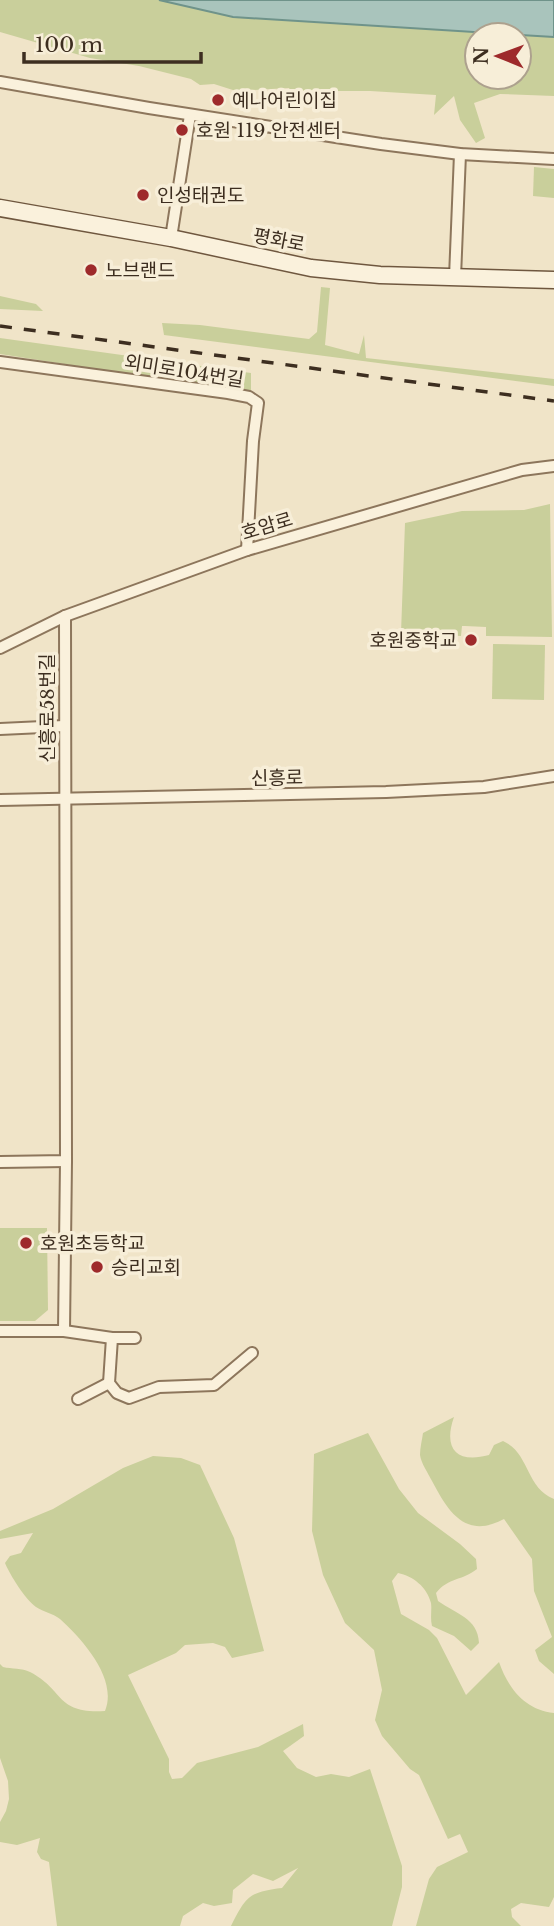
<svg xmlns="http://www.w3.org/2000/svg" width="554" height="1926" font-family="'Libre Baskerville','Noto Sans KR',serif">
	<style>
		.green { fill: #c9cf9b; fill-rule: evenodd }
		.water { fill: #a9c4bc; stroke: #6f938a; stroke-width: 2 }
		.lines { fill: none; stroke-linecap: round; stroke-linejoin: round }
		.street-casing { stroke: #8d765c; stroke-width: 14 }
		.secondary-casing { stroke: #6f573f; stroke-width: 19 }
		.street { stroke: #faf1dc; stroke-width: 10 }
		.secondary { stroke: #faf1dc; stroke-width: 16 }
		.rail { stroke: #3d2e20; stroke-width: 3.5; stroke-dasharray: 12 12; stroke-linecap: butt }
		.poi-dot { fill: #9e2a2b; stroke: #f7eed8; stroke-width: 2.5 }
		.labels { text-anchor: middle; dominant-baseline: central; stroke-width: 7; stroke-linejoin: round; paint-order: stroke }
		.poi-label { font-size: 19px; fill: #3d2e20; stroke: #f7eed8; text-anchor: start }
		.street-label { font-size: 19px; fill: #3d2e20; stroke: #f7eed8 }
	</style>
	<rect width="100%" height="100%" fill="#f0e4c8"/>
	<g class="green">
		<path d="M 0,0 L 554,0 L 554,96 L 500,94 L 474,103 L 485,138 L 476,143 L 460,120 L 454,96 L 434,115 L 436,95 L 370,91 L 314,91 L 298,104 L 289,88 L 236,91 L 214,84 L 200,85 L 191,79 L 139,66 L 90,58 L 0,32 ZM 477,35 L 519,35 L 519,77 L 477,77 Z"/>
		<path d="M 534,167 L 554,169 L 554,198 L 533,196 Z"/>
		<path d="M 321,287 L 330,288 L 325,345 L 359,354 L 364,335 L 366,358 L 554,379 L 554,386 L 164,335 L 162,323 L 200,325 L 309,339 L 317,332 Z"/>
		<path d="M 0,296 L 36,304 L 43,311 L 0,309 Z"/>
		<path d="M 0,338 L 251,373 L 251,393 L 0,354 Z"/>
		<path d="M 550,504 L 552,637 L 486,636 L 486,627 L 465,626 L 462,626 L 461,636 L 401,633 L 405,523 L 462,511 L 524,510 Z"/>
		<path d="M 493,644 L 545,645 L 544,700 L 492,699 Z"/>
		<path d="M 0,1228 L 47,1228 L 48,1310 L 35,1321 L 0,1321 Z"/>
		<path d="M 454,1417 C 443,1448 456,1464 489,1455 L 494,1445 L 503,1441 C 530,1453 525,1487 554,1499 L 554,1674 L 539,1661 L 535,1650 L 552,1637 L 534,1591 L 532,1559 L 504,1519 C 465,1540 448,1511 432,1481 C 428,1473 421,1463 420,1455 C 420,1448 422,1440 423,1433 Z"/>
		<path d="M 368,1433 L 399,1489 L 418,1513 L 460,1544 L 476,1559 L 477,1569 C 462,1581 449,1577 436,1593 L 438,1601 C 456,1614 478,1618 479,1643 L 471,1651 L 454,1636 L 432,1626 C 430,1618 432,1610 431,1603 C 427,1587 413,1576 398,1573 L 392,1581 L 401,1614 L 429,1630 L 437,1638 L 466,1695 L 499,1662 C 508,1688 525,1710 554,1713 L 554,1897 L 549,1907 L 521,1903 L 511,1909 L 512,1917 L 521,1926 L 416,1926 L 429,1879 L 437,1867 L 468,1852 L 460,1834 L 448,1839 L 419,1775 L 410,1769 L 382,1736 L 375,1720 L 382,1690 L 374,1650 L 345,1623 L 323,1575 L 312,1531 L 314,1454 Z"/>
		<path d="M 153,1456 L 181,1458 L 200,1465 L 234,1538 L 264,1651 L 232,1658 L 225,1647 L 213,1643 L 185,1645 L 176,1653 L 128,1675 L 169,1759 L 169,1772 L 172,1779 L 182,1778 L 197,1763 L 258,1747 L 303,1724 L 304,1736 L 283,1751 L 297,1768 L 316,1777 L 331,1774 L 349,1777 L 370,1769 L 402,1866 L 402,1887 L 392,1926 L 231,1926 C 246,1897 248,1892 282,1888 L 298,1868 L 273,1881 L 253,1874 L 233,1890 L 232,1903 L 214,1906 L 203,1903 L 183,1916 L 180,1926 L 57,1926 L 49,1862 L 41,1859 L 37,1852 L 40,1838 L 17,1845 L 0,1842 L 0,1822 L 6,1811 L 9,1799 L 8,1781 L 0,1758 L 0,1664 L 3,1667 C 12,1669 22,1668 30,1672 C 65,1690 55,1714 105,1711 C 118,1679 83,1640 60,1619 C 52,1613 44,1612 36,1607 C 25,1599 10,1575 5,1563 L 10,1556 L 21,1553 L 33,1533 L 0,1539 L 0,1531 L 53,1509 L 123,1468 Z"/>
	</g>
	<path class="water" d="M 159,0 L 554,0 L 554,37 L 233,17 Z"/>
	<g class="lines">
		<g class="street-casing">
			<g id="street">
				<path d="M 0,82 L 149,108 L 381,144 L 460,154 L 554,159"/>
				<path d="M 171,238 L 190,115"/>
				<path d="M 455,277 L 460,154"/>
				<path d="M 0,362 L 228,393 L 249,397 L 258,403 L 253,441 L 247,550"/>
				<path d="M 0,648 L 65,616 L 247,550 L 522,470 L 554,466"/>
				<path d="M 0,729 L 64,726"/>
				<path d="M 0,800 L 386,792 L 484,787 L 554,776"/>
				<path d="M 0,1162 L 66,1161 L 65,616"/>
				<path d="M 0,1331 L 64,1331 L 112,1338 L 135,1338"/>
				<path d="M 64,1331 L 66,1161"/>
				<path d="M 112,1338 L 109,1383 L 117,1393 L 129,1398 L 159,1387 L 214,1385 L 252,1353"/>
				<path d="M 78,1399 L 109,1383"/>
			</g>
		</g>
		<g class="secondary-casing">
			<path id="secondary" d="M 0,208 L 171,238 L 311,268 L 380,275 L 554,280"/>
		</g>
		<use href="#street" class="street"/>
		<use href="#secondary" class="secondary"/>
		<path class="rail" d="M 0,326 L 554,401"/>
	</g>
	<g class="poi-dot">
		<circle cx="218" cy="100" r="7"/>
		<circle cx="182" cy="130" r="7"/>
		<circle cx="143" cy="195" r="7"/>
		<circle cx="91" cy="270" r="7"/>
		<circle cx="471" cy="640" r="7"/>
		<circle cx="26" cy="1243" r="7"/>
		<circle cx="97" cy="1267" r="7"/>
	</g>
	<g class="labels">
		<g class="poi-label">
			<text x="232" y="100">예나어린이집</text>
			<text x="196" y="130">호원 119 안전센터</text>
			<text x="157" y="195">인성태권도</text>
			<text x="105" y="270">노브랜드</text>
			<text x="457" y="640" text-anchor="end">호원중학교</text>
			<text x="40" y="1243">호원초등학교</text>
			<text x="111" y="1267">승리교회</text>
		</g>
		<g class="street-label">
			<text transform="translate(279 240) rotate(11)">평화로</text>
			<text transform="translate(184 371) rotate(9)">외미로104번길</text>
			<text transform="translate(267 526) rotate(-17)">호암로</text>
			<text transform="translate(47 708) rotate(-90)">신흥로58번길</text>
			<text transform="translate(277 778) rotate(-1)">신흥로</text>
		</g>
	</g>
	<g transform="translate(498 56) rotate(271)"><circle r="33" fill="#f7eed8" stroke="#ada18e" stroke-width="2"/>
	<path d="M0-5L12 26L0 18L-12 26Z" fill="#9e2a2b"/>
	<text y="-10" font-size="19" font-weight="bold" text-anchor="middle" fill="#3d2e20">N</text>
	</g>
	<path d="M24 52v10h177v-10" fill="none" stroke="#3d2e20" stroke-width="3.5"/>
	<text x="35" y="52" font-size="21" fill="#3d2e20" stroke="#f7eed8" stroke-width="5" paint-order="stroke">100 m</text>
</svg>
